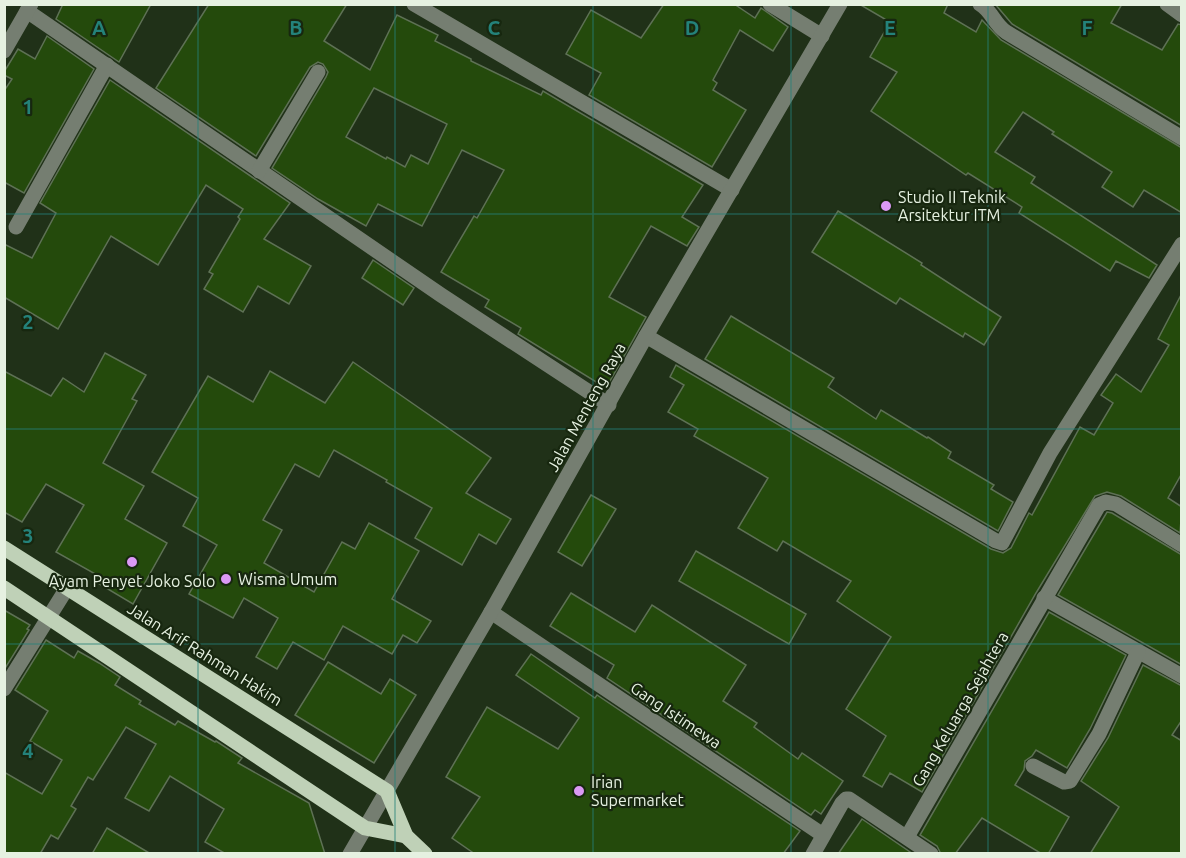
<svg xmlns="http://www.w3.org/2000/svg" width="1186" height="858" font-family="Ubuntu,sans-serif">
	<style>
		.building { fill: #244a0c; stroke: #5e7155; stroke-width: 1.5; fill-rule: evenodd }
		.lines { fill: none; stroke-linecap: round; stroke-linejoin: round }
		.minor { stroke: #757e71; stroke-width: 15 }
		.major { stroke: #bfd1b7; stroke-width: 15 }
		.grid { fill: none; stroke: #24827a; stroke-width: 1.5; stroke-opacity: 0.55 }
		.poi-dot { fill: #db99f5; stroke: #17270f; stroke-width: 2 }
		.labels { text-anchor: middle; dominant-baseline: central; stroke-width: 4.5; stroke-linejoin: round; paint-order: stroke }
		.poi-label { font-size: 16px; fill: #e6f1e1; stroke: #17270f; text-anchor: start }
		.street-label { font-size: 16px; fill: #e6f1e1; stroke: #17270f }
		.grid-label { font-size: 20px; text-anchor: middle; font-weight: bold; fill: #24827a; stroke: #17270f; stroke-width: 4.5; stroke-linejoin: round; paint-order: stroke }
	</style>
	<rect width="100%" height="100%" fill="#203118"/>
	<g class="building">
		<path d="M 63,4 L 151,4 L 119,62 L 56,19 Z"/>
		<path d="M 209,4 L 347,4 L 324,41 L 370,70 L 397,15 L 438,35 L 435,41 L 471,59 L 471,61 L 541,95 L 543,91 L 703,185 L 682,217 L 699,227 L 687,246 L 651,226 L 609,297 L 646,317 L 606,388 L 518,334 L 521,328 L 485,307 L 489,300 L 441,272 L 474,216 L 477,218 L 504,170 L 462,150 L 422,226 L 378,204 L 366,226 L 318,199 L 272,168 L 326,77 L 328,72 L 323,64 L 318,62 L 310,67 L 256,156 L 156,88 ZM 374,88 L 447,124 L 428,164 L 411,155 L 405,167 L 387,157 L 386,159 L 346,137 Z"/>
		<path d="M 664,4 L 734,4 L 755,18 L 761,8 L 788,27 L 773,51 L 740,30 L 713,80 L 717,83 L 713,90 L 746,110 L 712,167 L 589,95 L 601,73 L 566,54 L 591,10 L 641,38 Z"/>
		<path d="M 859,4 L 948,4 L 944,13 L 976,32 L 982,20 L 1001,40 L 1182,148 L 1182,213 L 1144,190 L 1133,207 L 1102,187 L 1112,172 L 1052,134 L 1054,132 L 1023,112 L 995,152 L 1035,177 L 1031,183 L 1157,265 L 1149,278 L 1116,261 L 1110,271 L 1019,213 L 1022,207 L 968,173 L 966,175 L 871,111 L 897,72 L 870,57 L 890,22 Z"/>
		<path d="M 995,4 L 1122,4 L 1111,23 L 1162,50 L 1178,24 L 1182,25 L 1182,126 L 1012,24 Z"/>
		<path d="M 47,36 L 94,69 L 24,193 L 4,182 L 4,91 L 12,79 L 4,75 L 4,72 L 18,49 L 35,59 Z"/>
		<path d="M 110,80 L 290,203 L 264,239 L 311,266 L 289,304 L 258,286 L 243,312 L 204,289 L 213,274 L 209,272 L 240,219 L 238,217 L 243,209 L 206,185 L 158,265 L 111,236 L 58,329 L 4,297 L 4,244 L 32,258 L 56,213 L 40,203 Z"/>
		<path d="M 838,211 L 922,263 L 921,265 L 1001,317 L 984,345 L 965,333 L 963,337 L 900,298 L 896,304 L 812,252 Z"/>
		<path d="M 373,260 L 414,288 L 403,305 L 362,278 Z"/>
		<path d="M 1182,293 L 1182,473 L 1168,498 L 1182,507 L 1180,533 L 1121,496 L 1107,492 L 1095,496 L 1036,593 L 922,792 L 890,773 L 882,787 L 863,776 L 886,736 L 846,709 L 891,637 L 837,601 L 851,581 L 783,541 L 777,551 L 738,528 L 768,478 L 694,436 L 698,429 L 668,412 L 684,385 L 670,377 L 676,365 L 991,549 L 1003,553 L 1011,548 L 1029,513 L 1032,515 L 1080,427 L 1094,435 L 1113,403 L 1101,395 L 1116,374 L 1141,392 L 1169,345 L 1158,339 Z"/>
		<path d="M 731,316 L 834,378 L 828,387 L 876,419 L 881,410 L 927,438 L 928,437 L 951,452 L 948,458 L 994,485 L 991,489 L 1013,502 L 998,531 L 705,359 Z"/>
		<path d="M 105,353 L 146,375 L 132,399 L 137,401 L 103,463 L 144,486 L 125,519 L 167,543 L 133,604 L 96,582 L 99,576 L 56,552 L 84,505 L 46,484 L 22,522 L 4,512 L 4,371 L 51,396 L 63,378 L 84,392 Z"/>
		<path d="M 353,362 L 491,458 L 466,493 L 511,519 L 496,544 L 479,534 L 462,565 L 415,538 L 432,508 L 386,482 L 387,480 L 334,450 L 319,477 L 295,464 L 263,520 L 282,530 L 264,563 L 314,592 L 342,542 L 355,549 L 369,523 L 419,551 L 392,599 L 431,621 L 417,643 L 403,635 L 392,654 L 343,626 L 324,660 L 293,642 L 277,669 L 256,657 L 278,618 L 244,598 L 233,618 L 189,594 L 217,545 L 183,526 L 198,498 L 152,472 L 208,376 L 253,402 L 270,371 L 325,403 Z"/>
		<path d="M 591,495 L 616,509 L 582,566 L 558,552 Z"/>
		<path d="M 1107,512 L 1112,513 L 1182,555 L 1182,665 L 1058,595 Z"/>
		<path d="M 696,551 L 806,614 L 789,644 L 679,581 Z"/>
		<path d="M 571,593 L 635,632 L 652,605 L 746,665 L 723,701 L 757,723 L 754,727 L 798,759 L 802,753 L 843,781 L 821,814 L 815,810 L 811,815 L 607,678 L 614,665 L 550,626 Z"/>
		<path d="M 4,610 L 30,625 L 27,629 L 29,630 L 4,670 Z"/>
		<path d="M 1049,612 L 1126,655 L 1090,729 L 1067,768 L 1036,750 L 1032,756 L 1025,761 L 1024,770 L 1015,785 L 1069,817 L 1048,854 L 1042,854 L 982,818 L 955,854 L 941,854 L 937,846 L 920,835 Z"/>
		<path d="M 46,640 L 74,658 L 78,651 L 99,663 L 120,677 L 115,685 L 141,701 L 139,704 L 175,725 L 178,721 L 215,742 L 216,741 L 242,758 L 238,763 L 309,803 L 325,854 L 226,854 L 205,842 L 224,809 L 170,776 L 149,811 L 125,798 L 156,744 L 126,727 L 93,780 L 88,777 L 71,806 L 76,809 L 58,839 L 51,835 L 40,854 L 4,854 L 4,772 L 42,794 L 62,760 L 30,741 L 48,711 L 15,690 Z"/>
		<path d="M 531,654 L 595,698 L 597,695 L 800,831 L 783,854 L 475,854 L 452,838 L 480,797 L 446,777 L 487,707 L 558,749 L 579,718 L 516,675 Z"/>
		<path d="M 328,662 L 381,694 L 390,679 L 416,695 L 374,763 L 295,715 Z"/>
		<path d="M 1143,665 L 1182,686 L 1182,720 L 1172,735 L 1182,741 L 1182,854 L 1090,854 L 1119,807 L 1081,781 L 1108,738 Z"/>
		<path d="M 862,819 L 913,854 L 838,854 Z"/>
		<path d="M 107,828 L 151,854 L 92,854 Z"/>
	</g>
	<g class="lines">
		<g class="minor">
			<path d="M 414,4 L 732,190"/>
			<path d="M 770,4 L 822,36"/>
			<path d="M 980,4 C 992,11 994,24 1006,32 L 1182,138"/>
			<path d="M 1167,4 L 1182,15"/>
			<path d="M 27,11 L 441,295 L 609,405"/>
			<path d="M 4,51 L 31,4"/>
			<path d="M 259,171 L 318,72"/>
			<path d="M 16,227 L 107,65"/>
			<path d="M 646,336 L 996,541 L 1002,543 L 1050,453 L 1182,244"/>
			<path d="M 1044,598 L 1182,676"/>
			<path d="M 491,612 L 823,835"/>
			<path d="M 4,689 L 67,588"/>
			<path d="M 1033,766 L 1064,782 L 1070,781 L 1099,734 L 1138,652"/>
			<path d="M 907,837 L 1099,505 L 1106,502 L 1116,504 L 1182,545"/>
			<path d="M 350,854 L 491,612 L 646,336 L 840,4"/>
			<path d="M 813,854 L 842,803 L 846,799 L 849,799 L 931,854"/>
		</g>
		<g class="major">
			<path d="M 4,548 L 387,791 L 406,836 L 425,854"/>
			<path d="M 4,588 L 365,828 L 406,836"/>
		</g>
	</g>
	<path class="grid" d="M 198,4 L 198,854M 395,4 L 395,854M 593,4 L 593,854M 791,4 L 791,854M 988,4 L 988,854M 4,214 L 1182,214M 4,429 L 1182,429M 4,644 L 1182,644"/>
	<g class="poi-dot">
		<circle cx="886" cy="206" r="6"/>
		<circle cx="132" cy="562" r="6"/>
		<circle cx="226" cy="579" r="6"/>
		<circle cx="579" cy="791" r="6"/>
	</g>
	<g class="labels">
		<g class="poi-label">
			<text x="898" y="197">Studio II Teknik<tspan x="898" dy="18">Arsitektur ITM</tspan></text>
			<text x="238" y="579">Wisma Umum</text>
			<text x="132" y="581" text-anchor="middle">Ayam Penyet Joko Solo</text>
			<text x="591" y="782">Irian<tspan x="591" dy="18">Supermarket</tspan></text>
		</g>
		<g class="street-label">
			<text transform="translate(586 407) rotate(-61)">Jalan Menteng Raya</text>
			<text transform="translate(205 654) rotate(32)">Jalan Arif Rahman Hakim</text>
			<text transform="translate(960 709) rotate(-60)">Gang Keluarga Sejahtera</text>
			<text transform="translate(676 715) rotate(34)">Gang Istimewa</text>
		</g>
	</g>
	<g class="grid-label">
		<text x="99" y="35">A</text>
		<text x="296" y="35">B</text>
		<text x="494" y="35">C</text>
		<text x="692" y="35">D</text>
		<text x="890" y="35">E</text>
		<text x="1087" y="35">F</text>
		<text x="28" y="114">1</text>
		<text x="28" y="329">2</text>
		<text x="28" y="543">3</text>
		<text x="28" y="758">4</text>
	</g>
	<rect width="1186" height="858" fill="none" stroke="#e6f1e1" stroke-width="12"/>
</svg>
